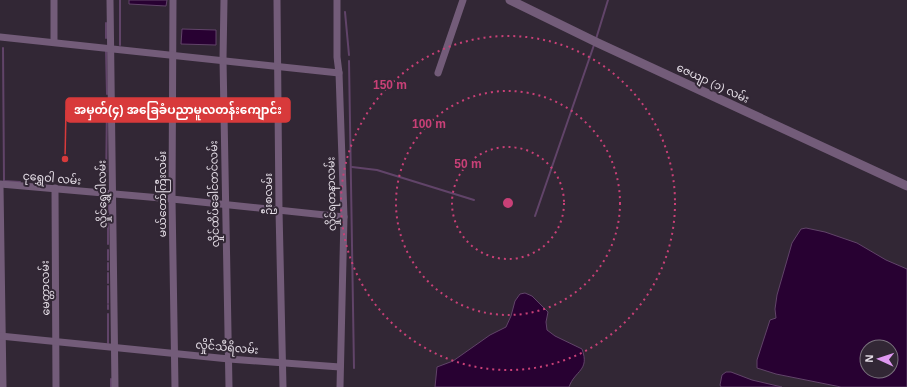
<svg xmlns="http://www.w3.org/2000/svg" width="907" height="387" font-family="Arial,'Noto Sans Myanmar',sans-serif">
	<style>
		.water { fill: #280132; stroke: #614469; fill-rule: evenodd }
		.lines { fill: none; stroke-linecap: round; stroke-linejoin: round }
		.stream { stroke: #614469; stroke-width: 2 }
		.minor { stroke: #735c79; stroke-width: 7 }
		.tertiary { stroke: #735c79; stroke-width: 9 }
		.ring { fill: none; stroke: #c94077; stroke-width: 2; stroke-dasharray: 2 4 }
		.labels { text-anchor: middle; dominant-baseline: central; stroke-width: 4; stroke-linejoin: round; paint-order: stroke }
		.street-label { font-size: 11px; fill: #e7e0e9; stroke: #322735 }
		.centre { fill: #c94077; stroke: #322735; stroke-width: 2 }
		.ring-label { font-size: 12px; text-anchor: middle; font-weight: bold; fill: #c94077; stroke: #322735; stroke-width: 4; stroke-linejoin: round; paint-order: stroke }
		.leader { fill: none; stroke: #d83a3b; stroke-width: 1.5 }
		.callout-dot { fill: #d83a3b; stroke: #322735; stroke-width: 1.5 }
		.callout { fill: #d83a3b; stroke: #d83a3b; stroke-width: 1.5 }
		.callout-label { font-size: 12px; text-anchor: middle; font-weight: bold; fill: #fff }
	</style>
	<rect width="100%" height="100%" fill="#322735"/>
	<g class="water">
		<path d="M 129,0 L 167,0 L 166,6 L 129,4 Z"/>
		<path d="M 182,29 L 216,30 L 216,45 L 181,44 Z"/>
		<path d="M 806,228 L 825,232 L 857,243 L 886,260 L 907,269 L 907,387 L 841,387 L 776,374 L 757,368 L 757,360 L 770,320 L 776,318 L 775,309 L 777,295 L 792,243 L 801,229 ZM 867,347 L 891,347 L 891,371 L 867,371 Z"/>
		<path d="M 525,293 L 532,296 L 548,312 L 546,322 L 547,330 L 555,336 L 582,349 C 590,371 575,370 569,387 L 435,387 L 437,367 L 453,361 L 490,335 L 506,327 L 511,316 L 515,301 L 520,294 Z"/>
		<path d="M 726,372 L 731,372 L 752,380 L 782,387 L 721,387 L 720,385 L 722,375 Z"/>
	</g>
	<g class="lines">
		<g class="stream">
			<path d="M 120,0 L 120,45"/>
			<path d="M 345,12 L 349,55"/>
			<path d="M 106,38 L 106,23"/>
			<path d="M 596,39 L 608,0"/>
			<path d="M 3,48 L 4,181 L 20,182"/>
			<path d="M 106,50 L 107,94"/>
			<path d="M 349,61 L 354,368"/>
			<path d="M 352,167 L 377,170 L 474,200"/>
			<path d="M 104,190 L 106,191 L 107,102"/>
			<path d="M 106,196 L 109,200 L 109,212"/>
			<path d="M 535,216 L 594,45"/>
			<path d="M 108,244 L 108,216"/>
			<path d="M 108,260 L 108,250"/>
			<path d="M 108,263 L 108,270"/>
			<path d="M 108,283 L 108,273"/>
			<path d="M 108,303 L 108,286"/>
			<path d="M 108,309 L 108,305"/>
			<path d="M 108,343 L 108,314"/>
			<path d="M 111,387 L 111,379"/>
		</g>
		<g class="minor">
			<path d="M 54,0 L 54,42"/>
			<path d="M 110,0 L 115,387"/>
			<path d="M 173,0 L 172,199 L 175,387"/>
			<path d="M 224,0 L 223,59 L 229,387"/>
			<path d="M 277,0 L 279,210 L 283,387"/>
			<path d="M 337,0 L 337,57 L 339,73 L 344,217 L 340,387"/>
			<path d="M 0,37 L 339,73"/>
			<path d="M 438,73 L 463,0"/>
			<path d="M 0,184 L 172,199 L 344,217"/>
			<path d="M 0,186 L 3,387"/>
			<path d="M 55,188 L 56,387"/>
			<path d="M 0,336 L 229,359 L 340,367"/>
		</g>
		<path class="tertiary" d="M 510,0 L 598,43 L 907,186"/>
	</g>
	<g class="ring">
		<circle cx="508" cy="203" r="56"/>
		<circle cx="508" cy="203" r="112"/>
		<circle cx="508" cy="203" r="167"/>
	</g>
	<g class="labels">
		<g class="street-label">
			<text transform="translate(713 83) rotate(25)">ဇေယျာ (၁) လမ်း</text>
			<text transform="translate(52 178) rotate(5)">ငုရွှေဝါ လမ်း</text>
			<text transform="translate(102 194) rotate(-91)">လှိုင်ရွှေဝါလမ်း</text>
			<text transform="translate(162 194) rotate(-90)">မယ်တော်ကြီးလမ်း</text>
			<text transform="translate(214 194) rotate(-91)">လှိုင်ထိပ်ခေါင်တင်လမ်း</text>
			<text transform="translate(268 194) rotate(-90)">ဦးစလမ်း</text>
			<text transform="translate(331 194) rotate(-91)">လှိုင်ရတနာလမ်း</text>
			<text transform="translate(45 288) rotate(-91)">မေတ္တာလမ်း</text>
			<text transform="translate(227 347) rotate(5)">လှိုင်သီရိလမ်း</text>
		</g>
	</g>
	<circle cx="508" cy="203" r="6" class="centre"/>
	<g class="ring-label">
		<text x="390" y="89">150 m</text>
		<text x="429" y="128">100 m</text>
		<text x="468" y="168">50 m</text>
	</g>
	<path class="leader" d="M65 159L66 110"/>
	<circle class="callout-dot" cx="65" cy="159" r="4"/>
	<rect class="callout" x="66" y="98" width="224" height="24" rx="4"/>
	<g class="callout-label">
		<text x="178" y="114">အမှတ်(၄) အခြေခံပညာမူလတန်းကျောင်း</text>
	</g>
	<g transform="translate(879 359) rotate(273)"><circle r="19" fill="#322735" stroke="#7a717d"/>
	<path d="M0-3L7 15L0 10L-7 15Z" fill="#df98f1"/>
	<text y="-6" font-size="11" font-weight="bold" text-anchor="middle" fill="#e7e0e9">N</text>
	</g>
</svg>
